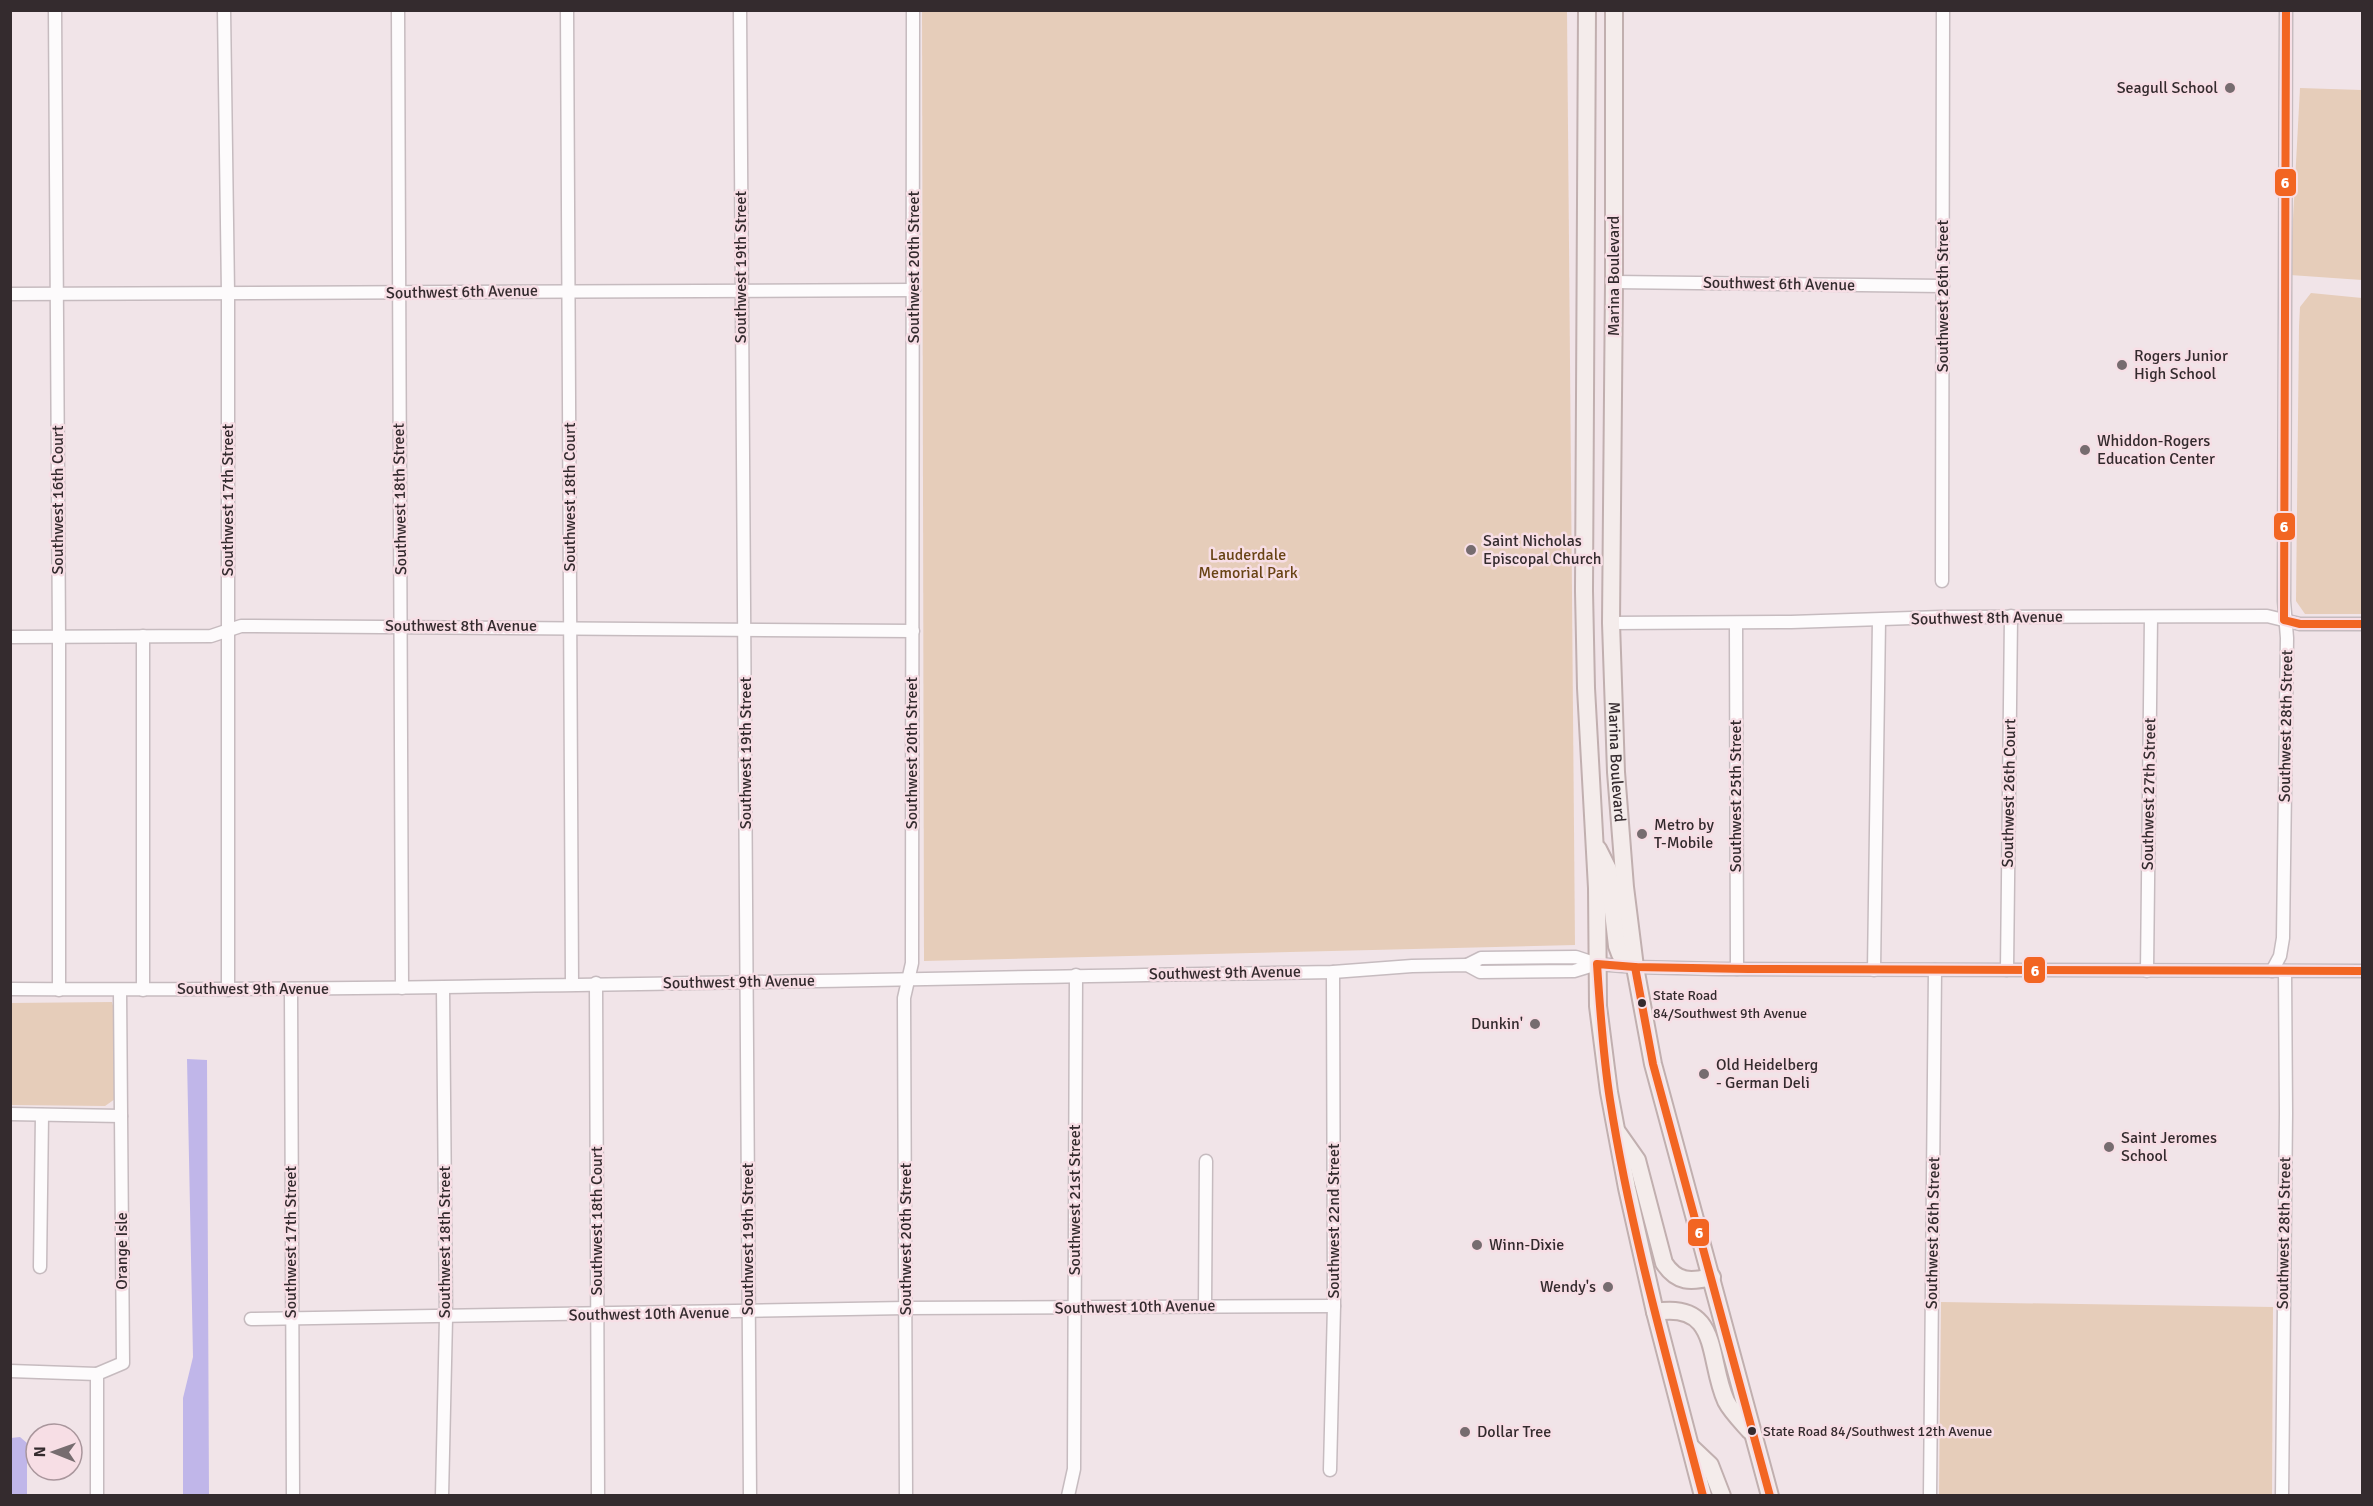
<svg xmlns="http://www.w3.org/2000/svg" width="2373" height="1506" font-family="Signika,sans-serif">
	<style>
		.green { fill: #e6cdba }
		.water { fill: #c0b6e9 }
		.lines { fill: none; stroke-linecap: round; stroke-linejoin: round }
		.minor-casing { stroke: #c6bbbf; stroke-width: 15 }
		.major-casing { stroke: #c1afaf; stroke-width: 20 }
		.minor { stroke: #fdfbfc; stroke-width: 12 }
		.major { stroke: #f4eceb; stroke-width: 16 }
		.bus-1-casing { stroke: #f7dee5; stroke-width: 12 }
		.bus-1 { stroke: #f26522; stroke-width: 8 }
		.poi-dot { fill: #766c6f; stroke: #f7dee5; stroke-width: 2 }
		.bus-dot { fill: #342b2e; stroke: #f7dee5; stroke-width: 2 }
		.labels { text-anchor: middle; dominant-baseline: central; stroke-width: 5; stroke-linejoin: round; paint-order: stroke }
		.bus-label { font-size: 14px; fill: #342b2e; stroke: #f7dee5; text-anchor: start }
		.poi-label { font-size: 16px; fill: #342b2e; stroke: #f7dee5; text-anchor: start }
		.street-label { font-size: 16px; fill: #342b2e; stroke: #f7dee5 }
		.park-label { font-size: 16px; fill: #684314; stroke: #f7dee5 }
		.line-badge { stroke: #f7dee5; stroke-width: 2 }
		.badge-label { font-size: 16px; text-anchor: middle; font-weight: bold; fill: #fff }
	</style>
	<rect width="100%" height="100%" fill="#f1e4e8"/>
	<g class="green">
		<path d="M 922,11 L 1567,11 L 1575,945 L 924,961 Z"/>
		<path d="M 2300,88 L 2362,90 L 2362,280 L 2290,275 Z"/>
		<path d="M 2311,293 L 2362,298 L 2362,614 L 2305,614 L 2296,601 L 2299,326 L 2300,307 Z"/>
		<path d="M 112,1002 L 114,1009 L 115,1099 L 105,1106 L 11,1105 L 10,1003 Z"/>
		<path d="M 1941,1302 L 2273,1307 L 2272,1495 L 1939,1495 Z"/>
	</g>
	<g class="water">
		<path d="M 187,1059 L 207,1060 L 209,1495 L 183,1495 L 183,1398 L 193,1357 Z"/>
		<path d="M 20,1437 L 27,1443 L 27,1495 L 11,1495 L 11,1438 Z"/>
	</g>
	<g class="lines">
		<g class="minor-casing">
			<g id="minor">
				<path d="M 55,10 L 59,637 L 59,990"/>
				<path d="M 224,10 L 228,293 L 228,990"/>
				<path d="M 398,10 L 402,988"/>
				<path d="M 567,10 L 572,984"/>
				<path d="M 740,10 L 750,1496"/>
				<path d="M 1614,282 L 1943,286"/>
				<path d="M 10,294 L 914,290"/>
				<path d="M 1942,581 L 1943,10"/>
				<path d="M 1611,623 L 1791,622 L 1942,617 L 2267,616 L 2300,624 L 2362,624"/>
				<path d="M 1736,623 L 1737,969"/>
				<path d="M 10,637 L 211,636 L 241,626 L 913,631"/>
				<path d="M 1467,965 L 1481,958 L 1576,957 L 1597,964 L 1635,967 L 1719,969 L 2362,971"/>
				<path d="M 1874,970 L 1879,620"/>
				<path d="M 2007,970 L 2011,616"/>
				<path d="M 2147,971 L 2151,617"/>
				<path d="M 2272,971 L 2280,956 L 2283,938 L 2287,638 L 2284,601 L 2286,10"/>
				<path d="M 596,983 L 598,1496"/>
				<path d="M 10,989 C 451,991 892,978 1333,972 L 1412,966 L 1467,965 L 1480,972 L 1574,971 L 1597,964"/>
				<path d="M 291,989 L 293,1496"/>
				<path d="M 143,990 L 143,636"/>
				<path d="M 10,1114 L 121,1116"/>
				<path d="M 40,1267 L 42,1115"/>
				<path d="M 1205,1306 L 1206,1161"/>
				<path d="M 251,1319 L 906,1308 L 1334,1306"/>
				<path d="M 10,1371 L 97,1374"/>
				<path d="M 1330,1470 L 1334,1306 L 1333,972"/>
				<path d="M 97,1496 L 97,1374 L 123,1363 L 120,990"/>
				<path d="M 442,1496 L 446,1318 L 443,988"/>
				<path d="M 906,1496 L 904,998 L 912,963 L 913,10"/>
				<path d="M 1068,1496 L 1074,1469 L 1076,975"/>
				<path d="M 1930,1496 L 1935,970"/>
				<path d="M 2282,1496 L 2286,1113 L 2285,971"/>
			</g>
		</g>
		<g class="major-casing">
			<g id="major">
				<path d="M 1587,10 L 1584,591 L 1586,688 L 1597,888 L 1598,1006 L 1609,1092 L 1627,1188 L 1655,1312 L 1703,1496"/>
				<path id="s1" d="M 1614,10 L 1614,282 L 1611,623 L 1616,772 L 1625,887 L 1635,967 L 1653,1064 L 1770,1496"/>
				<path d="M 1598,849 L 1608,869 L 1617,946 L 1620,954 L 1635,967"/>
				<path d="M 1618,1133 L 1637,1160 L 1664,1263 C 1677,1283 1691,1282 1712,1277"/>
				<path d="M 1655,1312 C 1721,1301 1707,1359 1726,1401 C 1731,1411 1742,1422 1750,1431"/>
				<path d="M 1692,1448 L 1710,1465 L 1722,1496"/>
			</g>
		</g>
		<use href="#minor" class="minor"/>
		<use href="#major" class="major"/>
		<g class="bus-1-casing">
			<g id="bus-1">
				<path d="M 2286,10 L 2284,620 L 2300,624 L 2362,624"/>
				<path d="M 1635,967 L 1653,1064 L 1770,1496"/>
				<path d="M 1703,1496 C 1669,1365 1631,1234 1610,1100 C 1603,1055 1600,1010 1597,964 L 1635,967 L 1748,969 L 2362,971"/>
			</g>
		</g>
		<use href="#bus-1" class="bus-1"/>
	</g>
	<g class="poi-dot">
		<circle cx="2230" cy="88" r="6"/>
		<circle cx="2122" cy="365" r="6"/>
		<circle cx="2085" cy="450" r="6"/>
		<circle cx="1471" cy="550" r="6"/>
		<circle cx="1642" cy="834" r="6"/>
		<circle cx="1535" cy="1024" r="6"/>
		<circle cx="1704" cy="1074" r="6"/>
		<circle cx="2109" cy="1147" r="6"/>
		<circle cx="1477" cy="1245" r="6"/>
		<circle cx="1608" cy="1287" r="6"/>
		<circle cx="1465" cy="1432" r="6"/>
	</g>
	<g class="bus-dot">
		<circle cx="1642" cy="1003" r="5"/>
		<circle cx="1752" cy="1431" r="5"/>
	</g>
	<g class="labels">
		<g class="bus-label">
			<text x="1653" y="995">State Road<tspan x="1653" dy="18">84/Southwest 9th Avenue</tspan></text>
			<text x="1763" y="1431">State Road 84/Southwest 12th Avenue</text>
		</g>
		<g class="poi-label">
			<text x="2218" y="88" text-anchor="end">Seagull School</text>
			<text x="2134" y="356">Rogers Junior<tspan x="2134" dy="18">High School</tspan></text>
			<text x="2097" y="441">Whiddon-Rogers<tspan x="2097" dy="18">Education Center</tspan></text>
			<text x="1483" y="541">Saint Nicholas<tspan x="1483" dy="18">Episcopal Church</tspan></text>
			<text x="1654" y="825">Metro by<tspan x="1654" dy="18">T-Mobile</tspan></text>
			<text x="1523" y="1024" text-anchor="end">Dunkin'</text>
			<text x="1716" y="1065">Old Heidelberg<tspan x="1716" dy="18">- German Deli</tspan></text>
			<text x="2121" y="1138">Saint Jeromes<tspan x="2121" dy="18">School</tspan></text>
			<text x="1489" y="1245">Winn-Dixie</text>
			<text x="1596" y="1287" text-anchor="end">Wendy's</text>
			<text x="1477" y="1432">Dollar Tree</text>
		</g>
		<g class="street-label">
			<text transform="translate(741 267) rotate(-90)">Southwest 19th Street</text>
			<text transform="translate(914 267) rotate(-90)">Southwest 20th Street</text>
			<text transform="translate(1614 276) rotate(-90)">Marina Boulevard</text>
			<text transform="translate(1779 284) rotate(1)">Southwest 6th Avenue</text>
			<text transform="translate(462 292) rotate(-1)">Southwest 6th Avenue</text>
			<text transform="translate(1943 296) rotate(-90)">Southwest 26th Street</text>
			<text transform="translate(570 497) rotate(-90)">Southwest 18th Court</text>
			<text transform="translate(400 499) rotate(-91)">Southwest 18th Street</text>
			<text transform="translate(58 500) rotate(-90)">Southwest 16th Court</text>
			<text transform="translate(228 500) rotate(-90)">Southwest 17th Street</text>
			<text transform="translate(1987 618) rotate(-1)">Southwest 8th Avenue</text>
			<text x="461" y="626">Southwest 8th Avenue</text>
			<text transform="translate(2286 726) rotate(-89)">Southwest 28th Street</text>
			<text transform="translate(746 753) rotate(-90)">Southwest 19th Street</text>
			<text transform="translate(912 753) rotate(-90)">Southwest 20th Street</text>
			<text stroke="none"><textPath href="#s1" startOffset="752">Marina Boulevard</textPath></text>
			<text transform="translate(2009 793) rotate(-89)">Southwest 26th Court</text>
			<text transform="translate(2149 794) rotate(-89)">Southwest 27th Street</text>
			<text transform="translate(1736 796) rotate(-90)">Southwest 25th Street</text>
			<text transform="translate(1225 973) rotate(-1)">Southwest 9th Avenue</text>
			<text transform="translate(739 982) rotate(-1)">Southwest 9th Avenue</text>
			<text x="253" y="989">Southwest 9th Avenue</text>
			<text transform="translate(1075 1200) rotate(-90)">Southwest 21st Street</text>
			<text transform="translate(597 1221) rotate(-90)">Southwest 18th Court</text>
			<text transform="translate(1334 1221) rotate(-90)">Southwest 22nd Street</text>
			<text transform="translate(1933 1233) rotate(-89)">Southwest 26th Street</text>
			<text transform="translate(2284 1233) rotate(-89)">Southwest 28th Street</text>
			<text transform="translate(748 1239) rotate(-90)">Southwest 19th Street</text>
			<text transform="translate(906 1239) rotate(-90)">Southwest 20th Street</text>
			<text transform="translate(291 1242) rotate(-90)">Southwest 17th Street</text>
			<text transform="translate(445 1242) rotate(-90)">Southwest 18th Street</text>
			<text transform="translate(122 1251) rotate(-90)">Orange Isle</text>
			<text transform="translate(1135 1307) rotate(-1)">Southwest 10th Avenue</text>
			<text transform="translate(649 1314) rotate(-1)">Southwest 10th Avenue</text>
		</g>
		<g class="park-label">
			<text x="1248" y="555">Lauderdale<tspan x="1248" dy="18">Memorial Park</tspan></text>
		</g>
	</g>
	<g class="line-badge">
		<rect x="2274" y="168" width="23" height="29" rx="6" fill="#f26522"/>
		<rect x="2273" y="512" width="23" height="29" rx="6" fill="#f26522"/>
		<rect x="2023" y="956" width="23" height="28" rx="6" fill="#f26522"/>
		<rect x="1687" y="1218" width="23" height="29" rx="6" fill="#f26522"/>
	</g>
	<g class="badge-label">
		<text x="2285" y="188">6</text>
		<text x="2284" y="532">6</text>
		<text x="2035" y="976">6</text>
		<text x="1699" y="1238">6</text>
	</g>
	<rect width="2373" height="1506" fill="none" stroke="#342b2e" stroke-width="24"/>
	<g transform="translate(54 1452) rotate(271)"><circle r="28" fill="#f7dee5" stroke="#a9969c" stroke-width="1.5"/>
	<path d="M0-4.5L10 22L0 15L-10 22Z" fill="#766c6f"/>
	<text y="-9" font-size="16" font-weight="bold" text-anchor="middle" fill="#342b2e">N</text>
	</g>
</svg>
